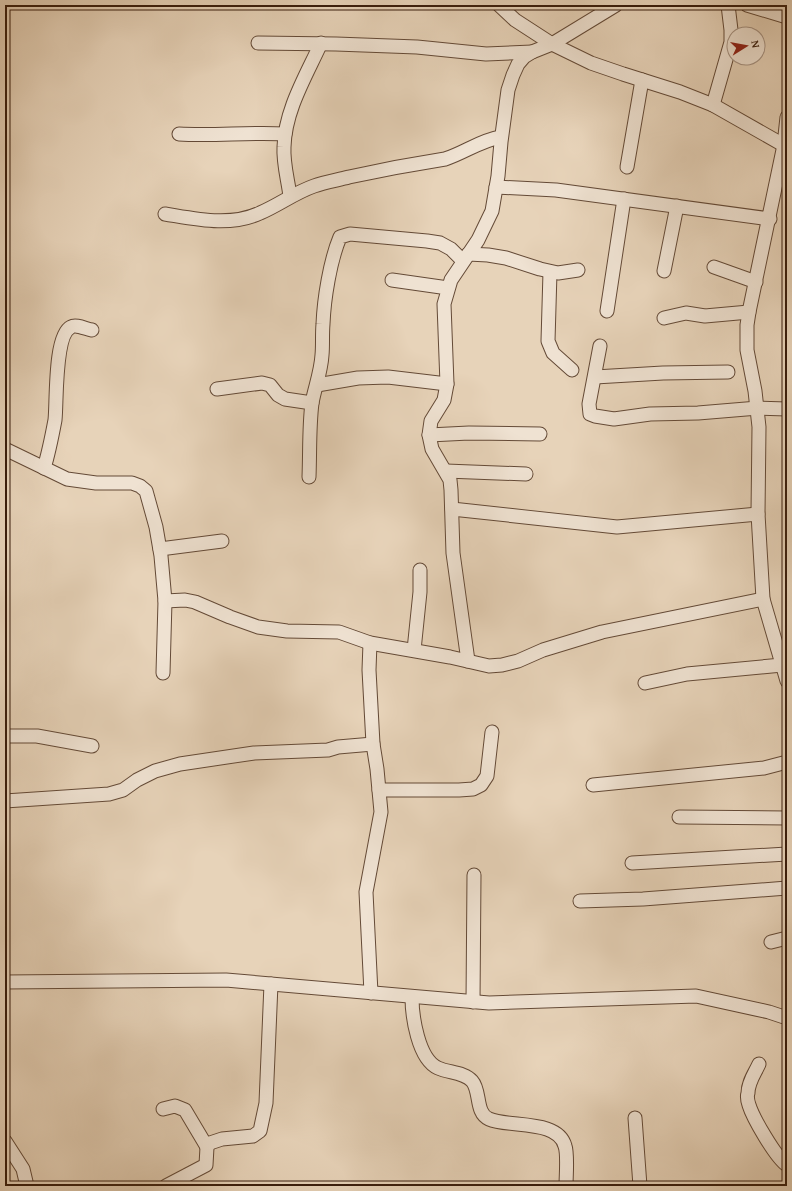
<svg xmlns="http://www.w3.org/2000/svg" width="792" height="1191" font-family="'Gentium Book Plus',serif">
	<style>
		.lines { fill: none; stroke-linecap: round; stroke-linejoin: round }
		.minor-casing { stroke: #644a37; stroke-width: 15 }
		.minor { stroke: #efe2d2; stroke-width: 13 }
	</style>
	<rect width="100%" height="100%" fill="#e7d3b9"/>
	<filter id="stains"><feTurbulence type="fractalNoise" baseFrequency=".005" numOctaves="4"/><feColorMatrix values="0 0 0 0 .2 0 0 0 0 .09 0 0 0 0 .02 0 0 0 .5 -.17"/></filter>
	<radialGradient id="worn" r=".72"><stop offset=".6" stop-color="#630" stop-opacity="0"/><stop offset="1" stop-color="#630" stop-opacity=".3"/></radialGradient>
	<g class="lines">
		<g class="minor-casing">
			<g id="minor">
				<path d="M 499,5 L 515,20 L 552,44 L 591,63 L 623,74 L 680,92 L 713,105 L 787,147"/>
				<path d="M 747,5 L 787,17"/>
				<path d="M 258,43 L 336,44 L 417,47 L 486,54 L 532,52"/>
				<path d="M 713,105 L 731,42 L 731,30 L 728,5"/>
				<path d="M 787,117 L 784,145 L 749,312 L 747,325 L 747,350 L 755,391 L 759,427 L 758,514 L 763,599 L 787,681"/>
				<path d="M 179,134 C 214,136 250,132 285,134"/>
				<path d="M 627,167 L 642,80"/>
				<path d="M 496,187 L 556,190 L 770,219"/>
				<path d="M 290,196 C 288,180 283,163 284,147 C 285,110 306,76 321,43"/>
				<path d="M 165,214 C 196,219 230,227 260,213 C 279,205 294,193 314,186 C 325,182 338,180 349,177 C 381,170 413,164 445,159 C 464,153 481,140 501,137"/>
				<path d="M 468,254 L 488,255 L 506,258 L 540,269 L 558,273 L 578,270"/>
				<path d="M 714,267 L 756,282"/>
				<path d="M 664,271 L 677,206"/>
				<path d="M 550,272 L 548,341 L 553,353 L 572,370"/>
				<path d="M 392,280 L 448,288"/>
				<path d="M 607,311 L 624,199"/>
				<path d="M 664,318 L 686,313 L 705,316 L 749,312"/>
				<path d="M 600,346 L 589,404 L 590,414 L 595,416 L 614,419 L 650,414 L 698,413 L 758,408 L 787,409"/>
				<path d="M 595,377 L 663,373 L 728,372"/>
				<path d="M 317,385 L 358,378 L 388,377 L 447,384"/>
				<path d="M 217,389 L 262,383 L 270,385 L 278,395 L 285,399 L 312,403"/>
				<path d="M 429,435 L 469,433 L 540,434"/>
				<path d="M 5,449 L 67,479 L 96,483 L 132,483 L 140,486 L 146,491 L 156,527 L 161,556 L 165,601 L 163,673"/>
				<path d="M 44,468 C 49,452 52,436 55,420 C 57,403 54,335 71,327 C 76,324 86,329 92,330"/>
				<path d="M 446,471 L 526,474"/>
				<path d="M 309,477 C 310,452 309,427 312,403 C 315,387 321,372 322,355 C 323,345 322,335 323,324 C 324,299 330,261 340,237 L 350,234 L 427,241 L 440,243 L 451,249 L 463,261"/>
				<path d="M 452,509 L 617,527 L 758,514"/>
				<path d="M 160,549 L 222,541"/>
				<path d="M 165,601 L 185,600 L 195,602 L 230,617 L 258,627 L 287,631 L 339,632 L 370,643 L 450,657 L 489,666 L 502,665 L 518,661 L 543,650 L 602,632 L 763,599"/>
				<path d="M 370,643 L 369,670 L 373,744 L 377,769 L 381,812 L 366,892 L 371,993"/>
				<path d="M 414,650 L 420,592 L 420,570"/>
				<path d="M 468,661 L 453,553 L 451,490 L 450,480 L 432,449 L 429,435 L 431,421 L 444,400 L 447,384 L 444,304 L 451,280 L 478,240 L 492,211 L 498,176 L 501,142 L 508,90 L 513,75 L 518,64 L 524,57 L 532,52 L 552,44 L 616,5"/>
				<path d="M 645,683 L 687,674 L 782,665"/>
				<path d="M 5,736 L 37,736 L 92,746"/>
				<path d="M 593,785 L 764,768 L 787,762"/>
				<path d="M 379,790 L 459,790 L 473,789 L 481,785 L 487,776 L 492,732"/>
				<path d="M 5,801 L 109,794 L 123,790 L 137,780 L 155,771 L 180,764 L 254,753 L 328,750 L 338,747 L 373,744"/>
				<path d="M 679,817 L 787,818"/>
				<path d="M 632,863 L 787,854"/>
				<path d="M 580,901 L 643,899 L 787,888"/>
				<path d="M 771,942 L 787,938"/>
				<path d="M 5,982 L 226,980 L 489,1003 L 696,996 L 769,1012 L 787,1018"/>
				<path d="M 412,997 C 412,1016 418,1059 438,1068 C 449,1073 464,1072 472,1081 C 481,1091 475,1113 489,1119 C 510,1128 558,1119 565,1146 C 568,1154 566,1176 566,1186"/>
				<path d="M 473,1002 L 474,875"/>
				<path d="M 759,1064 C 755,1073 748,1082 748,1093 C 747,1096 748,1102 749,1105 C 753,1118 776,1158 787,1165"/>
				<path d="M 163,1109 L 175,1106 L 185,1110 L 207,1147"/>
				<path d="M 635,1118 L 640,1186"/>
				<path d="M 5,1141 L 23,1169 L 27,1186"/>
				<path d="M 166,1186 L 206,1165 L 207,1147 L 210,1143 L 222,1139 L 253,1136 L 260,1131 L 266,1103 L 271,984"/>
			</g>
		</g>
		<use href="#minor" class="minor"/>
	</g>
	<rect width="792" height="1191" fill="none" stroke="#e7d3b9" stroke-width="20"/>
	<rect x="6" y="6" width="780" height="1179" fill="none" stroke="#391d0c" stroke-width="2"/>
	<rect x="10" y="10" width="772" height="1171" fill="none" stroke="#391d0c"/>
	<g transform="translate(746 46) rotate(79)"><circle r="19" fill="#efe2d2" stroke="#a69383"/>
	<path d="M0-3L7 15L0 10L-7 15Z" fill="#8f2418"/>
	<text y="-6" font-size="11" font-weight="bold" text-anchor="middle" fill="#391d0c">N</text>
	</g>
	<rect width="100%" height="100%" filter="url(#stains)"/>
	<rect width="100%" height="100%" fill="url(#worn)"/>
</svg>
